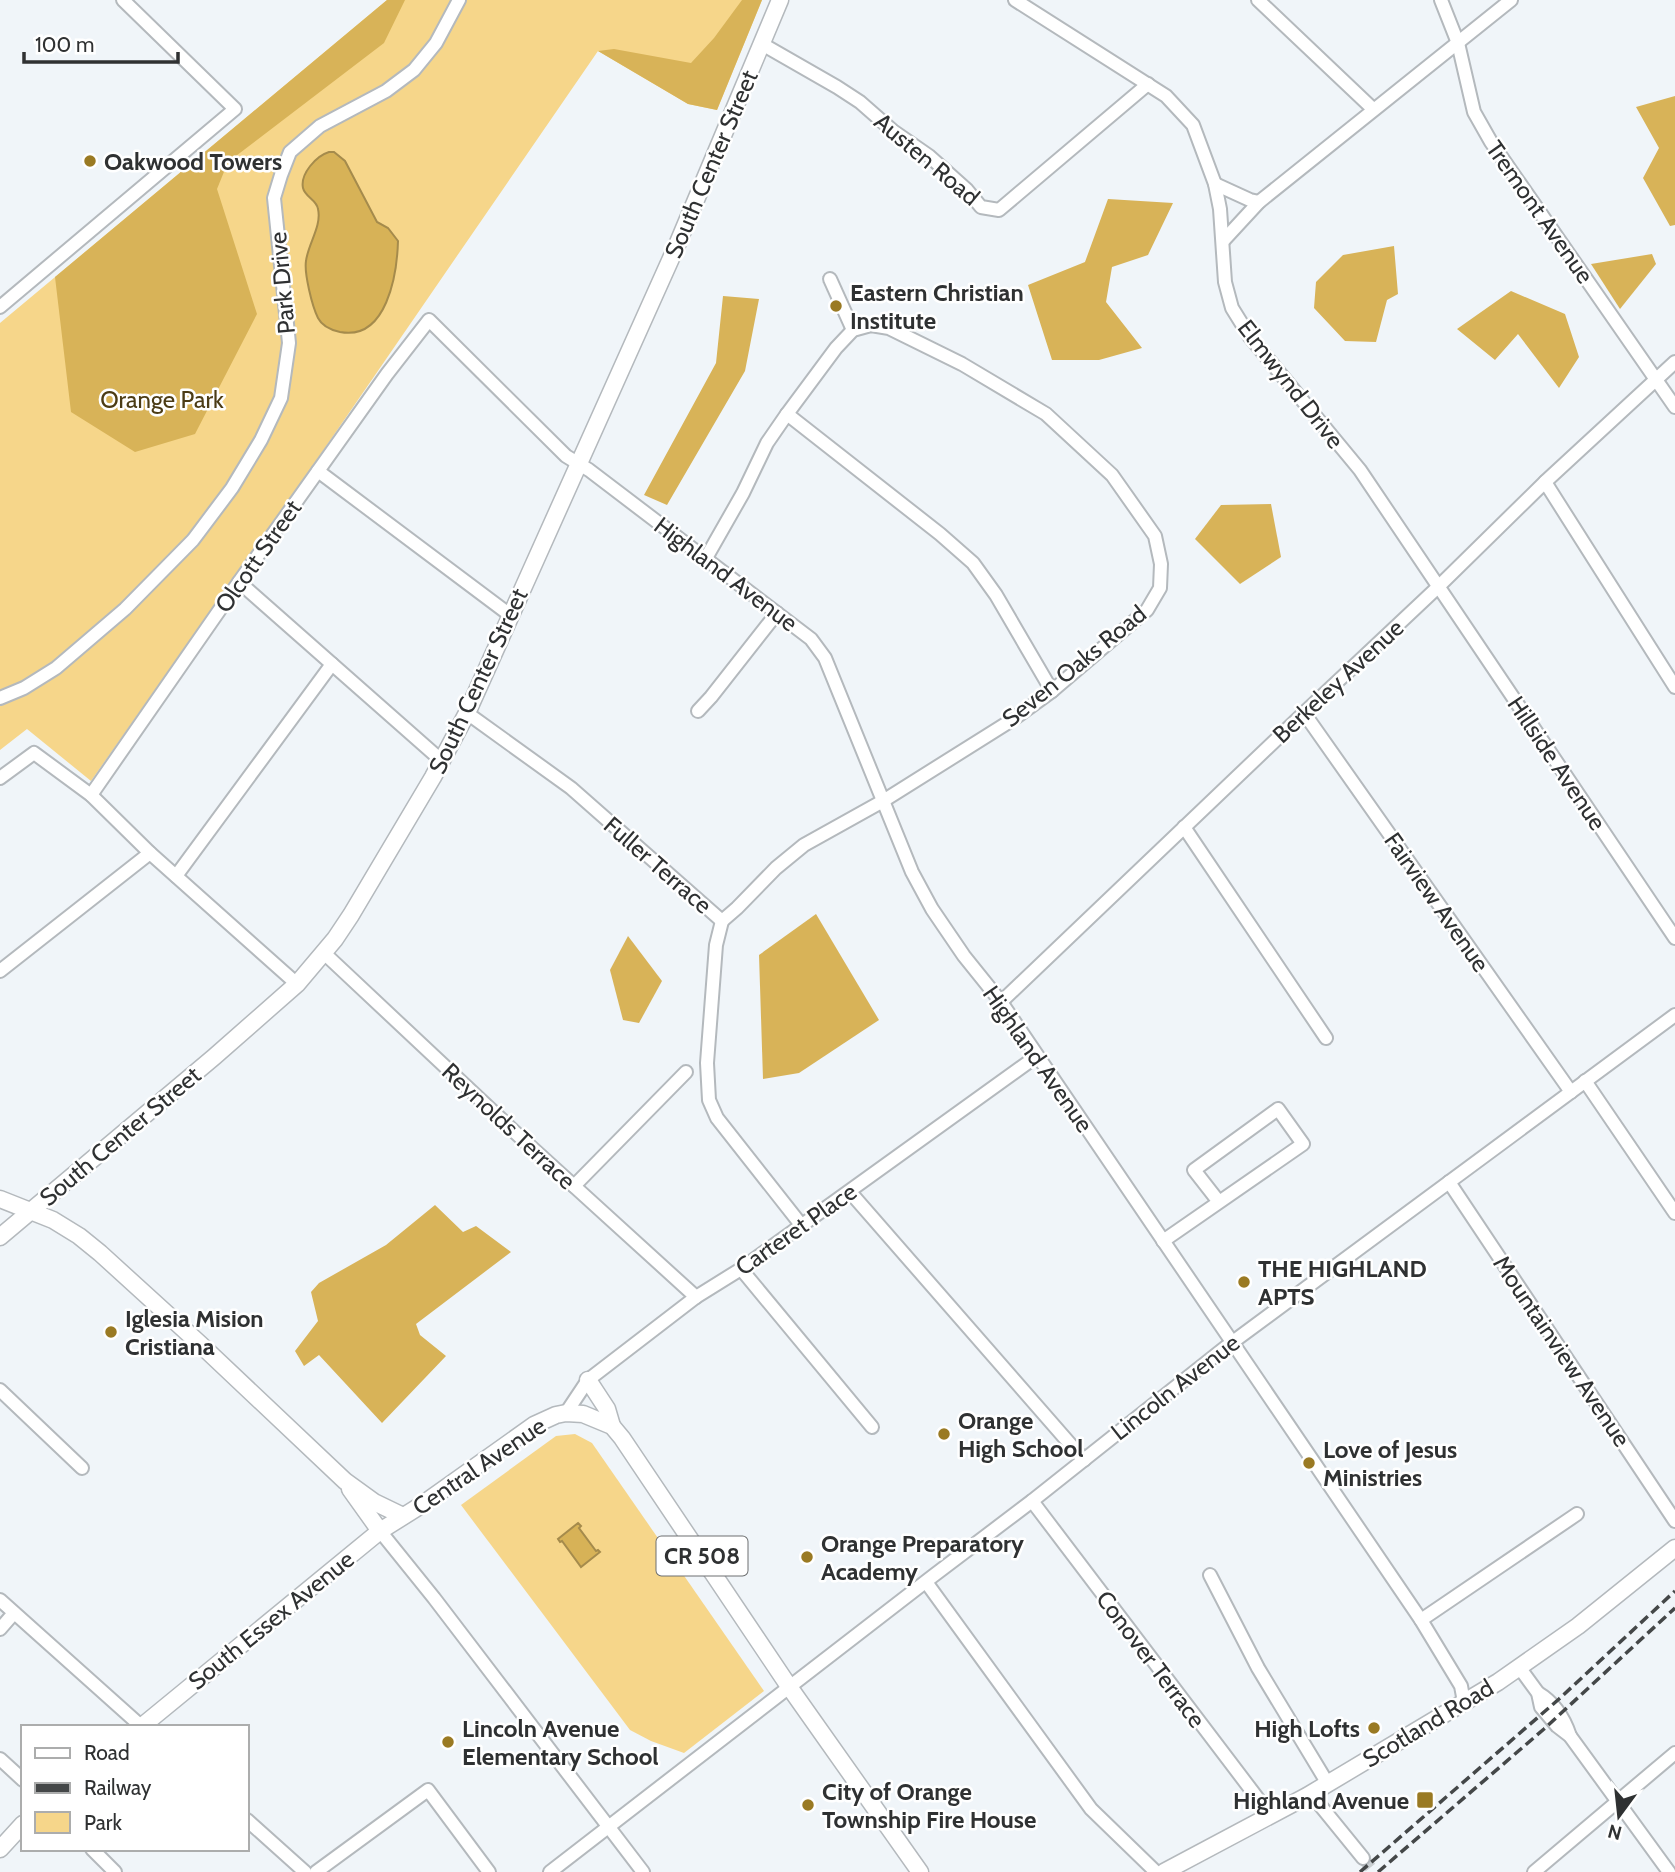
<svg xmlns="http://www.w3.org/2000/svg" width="1675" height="1872" font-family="Cabin,sans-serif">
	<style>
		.green { fill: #f6d68a }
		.forest { fill: #d8b358 }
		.water { fill: #d7b257; stroke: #a58b4c; stroke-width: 2 }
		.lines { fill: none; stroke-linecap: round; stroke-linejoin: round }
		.minor-tunnel { stroke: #c9ced1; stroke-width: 12; stroke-dasharray: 12 6; stroke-linecap: butt }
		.minor-casing { stroke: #b4b9bd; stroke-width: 16 }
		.major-casing { stroke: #b4b9bd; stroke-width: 19 }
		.minor { stroke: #fff; stroke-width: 12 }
		.major { stroke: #fff; stroke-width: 16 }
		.rail { stroke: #444748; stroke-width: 3.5; stroke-dasharray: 10 5; stroke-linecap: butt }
		.poi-dot { fill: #9a7a23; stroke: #fff; stroke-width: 2.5 }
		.labels { text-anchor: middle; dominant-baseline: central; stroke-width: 5; stroke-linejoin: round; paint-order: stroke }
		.shield { fill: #fff; stroke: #6d6f70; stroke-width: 2 }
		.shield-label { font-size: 23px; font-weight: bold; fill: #2f3132 }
		.street-label { font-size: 24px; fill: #2f3132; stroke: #fff }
		.poi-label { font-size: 24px; font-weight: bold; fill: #2f3132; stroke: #fff; text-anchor: start }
		.park-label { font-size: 24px; fill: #4c3c15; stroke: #fff }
	</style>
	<rect width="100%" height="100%" fill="#f0f5f9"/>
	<g class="green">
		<path d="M 387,0 L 762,0 L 717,110 L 688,104 L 598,51 L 318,458 L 91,781 L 27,729 L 0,750 L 0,323 Z"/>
		<path d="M 575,1434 L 592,1443 L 764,1691 L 684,1753 L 651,1741 L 630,1730 L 461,1505 L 556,1436 Z"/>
	</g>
	<g class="forest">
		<path d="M 387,0 L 405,0 L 384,43 L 228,162 L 217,189 L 257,314 L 195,434 L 135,452 L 71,412 L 55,277 Z"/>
		<path d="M 742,0 L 762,0 L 717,110 L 688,104 L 598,51 L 614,49 L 691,63 L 714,38 Z"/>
		<path d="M 1675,96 L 1675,225 L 1670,226 L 1643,178 L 1659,148 L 1636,107 Z"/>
		<path d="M 1108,199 L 1173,203 L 1148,255 L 1112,267 L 1106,302 L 1142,348 L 1099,360 L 1052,360 L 1028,285 L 1085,262 Z"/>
		<path d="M 1394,246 L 1398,294 L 1387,300 L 1376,342 L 1345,341 L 1314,308 L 1316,282 L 1343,255 Z"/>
		<path d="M 1652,254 L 1656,264 L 1620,309 L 1591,264 Z"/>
		<path d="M 1511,291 L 1565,314 L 1579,357 L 1559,388 L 1518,334 L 1495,360 L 1457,329 Z"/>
		<path d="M 723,296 L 759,299 L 745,371 L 667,505 L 644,495 L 716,363 Z"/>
		<path d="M 1271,504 L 1281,557 L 1240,584 L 1195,539 L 1221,505 Z"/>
		<path d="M 816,914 L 879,1020 L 799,1073 L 763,1079 L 759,955 Z"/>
		<path d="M 628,936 L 662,981 L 639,1023 L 623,1020 L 610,970 Z"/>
		<path d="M 435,1205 L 463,1232 L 476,1226 L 511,1252 L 416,1324 L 420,1335 L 446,1356 L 382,1423 L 319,1355 L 304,1366 L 295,1351 L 318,1321 L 311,1292 L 319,1283 L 386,1245 Z"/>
	</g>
	<g class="water">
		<path d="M 329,152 L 334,152 L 345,161 L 377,222 L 388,228 L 398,241 C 397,274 387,341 340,332 C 331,330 322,326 318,318 C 312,306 304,273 306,261 C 308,244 322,226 318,209 C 317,200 305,197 303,188 C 300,174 316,156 329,152 Z"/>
		<path d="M 578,1523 L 581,1526 L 579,1528 L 596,1551 L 598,1550 L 600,1552 L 581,1567 L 562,1541 L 560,1542 L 558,1539 Z"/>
	</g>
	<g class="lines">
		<path class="minor-tunnel" d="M 1363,1858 L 1374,1872"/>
		<g class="minor-casing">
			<g id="minor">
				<path d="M 1015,0 L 1166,96 L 1193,125 L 1215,184 L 1220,209 L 1225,282 L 1232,308 L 1250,337 L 1360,470 L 1675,938"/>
				<path d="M 1258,0 L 1373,109"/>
				<path d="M 1441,0 L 1458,43 L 1474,112 L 1491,142 L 1675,407"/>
				<path d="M 762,44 L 837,87 L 860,102 L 893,131 L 929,156 L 967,190 L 981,207 L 999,210 L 1148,84"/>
				<path d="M 1215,184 L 1250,200 L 1259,202"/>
				<path d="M 1223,241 L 1259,202 L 1511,0"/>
				<path d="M 830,279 L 853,330"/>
				<path d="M 0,307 L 235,109 L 123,0"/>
				<path d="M 787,414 L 940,534 L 973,563 L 996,595 L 1052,691"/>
				<path d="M 318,471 L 510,615"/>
				<path d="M 1545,482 L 1675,687"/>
				<path d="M 706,558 L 743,493 L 767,443 L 787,414 L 836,348 L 853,330 L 871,325 L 889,328 L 962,364 L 1046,414 L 1112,475 L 1155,536 L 1161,564 L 1160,588 L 1147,610 L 1052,691 L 1012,720 L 883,801 L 804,845 L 776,868 L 737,908 L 722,921"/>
				<path d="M 239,582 L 442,761"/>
				<path d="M 0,698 L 24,688 L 56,668 L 125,609 L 193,540 L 232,488 L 261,440 L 281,398 L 289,343 L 274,198 L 281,175 L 290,152 L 320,126 L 386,91 L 414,70 L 436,43 L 459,0"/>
				<path d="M 698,711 L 711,697 L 777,613"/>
				<path d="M 467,713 L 571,788 L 722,921"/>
				<path d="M 1304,713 L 1571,1092"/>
				<path d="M 0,778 L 34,753 L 91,795 L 150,853 L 297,984"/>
				<path d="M 91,795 L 239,582 L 387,374 L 429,320 L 566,456 L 589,470 L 811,639 L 825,658 L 912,872 L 932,909 L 964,956 L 1001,1002 L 1421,1620 L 1461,1686 L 1464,1702"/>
				<path d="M 1184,827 L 1326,1038"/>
				<path d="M 176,876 L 332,664"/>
				<path d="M 722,921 L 716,945 L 707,1063 L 709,1100 L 717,1118 L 802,1226"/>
				<path d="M 324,953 L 519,1136 L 696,1297"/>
				<path d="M 0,971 L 150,853"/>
				<path d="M 1001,1002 L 1304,713 L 1438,587 L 1545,482 L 1675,362"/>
				<path d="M 1585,1081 L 1675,1213"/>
				<path d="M 1449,1182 L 1675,1521"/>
				<path d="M 574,1186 L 686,1072"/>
				<path d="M 850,1192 L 1084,1460"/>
				<path d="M 1163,1241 L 1303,1144 L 1278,1109 L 1194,1170 L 1219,1202"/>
				<path d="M 741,1269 L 872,1427"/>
				<path d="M 0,1390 L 82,1468"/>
				<path d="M 566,1413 L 588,1380 L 696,1297 L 741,1269 L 1037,1056"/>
				<path d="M 1032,1501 L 1271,1816"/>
				<path d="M 380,1531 L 434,1598 L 643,1872"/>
				<path d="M 1210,1575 L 1258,1668 L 1328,1784"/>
				<path d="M 926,1582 L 1091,1809 L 1156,1872"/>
				<path d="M 0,1600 L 142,1727"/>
				<path d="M 1421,1620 L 1577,1514"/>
				<path d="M 0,1629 L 14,1613"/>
				<path d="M 1519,1667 L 1538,1693 L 1541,1707 L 1557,1726 L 1570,1736 L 1669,1872"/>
				<path d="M 1538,1693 C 1555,1703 1564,1718 1570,1736"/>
				<path d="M 0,1759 L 23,1780"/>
				<path d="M 1311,1794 L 1363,1858"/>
				<path d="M 247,1820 L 305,1872"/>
				<path d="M 92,1849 L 115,1872"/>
				<path d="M 316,1872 L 428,1790 L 489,1872"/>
				<path d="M 550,1872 L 933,1576 L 1032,1501 L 1226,1347 L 1675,1015"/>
				<path d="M 1534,1872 L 1675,1753"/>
			</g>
		</g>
		<g class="major-casing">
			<g id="major">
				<path d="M 0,1199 L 53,1220 L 79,1236 L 100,1253 L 200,1344 L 345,1481 L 374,1502 L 403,1516"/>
				<path d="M 0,1237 L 214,1057 L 297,984 L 335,939 L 351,915 L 433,777 L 467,713 L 677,245 L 780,0"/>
				<path d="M 588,1380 L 607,1409 L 612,1426"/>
				<path d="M 350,1489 L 380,1531"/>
				<path d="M 141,1727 L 380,1531 L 423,1504 L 534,1425 L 556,1415 L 566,1413 L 583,1414 L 612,1426 L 622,1438 L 790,1688 L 920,1872"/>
				<path d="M 0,1849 L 23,1824"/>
				<path d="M 1164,1872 L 1307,1796 L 1498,1682 L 1578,1626 L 1675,1548"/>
			</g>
		</g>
		<use href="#minor" class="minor"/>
		<use href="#major" class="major"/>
		<g class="rail">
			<path d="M 1360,1872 L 1559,1699 L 1675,1591"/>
			<path d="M 1378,1872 L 1544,1729 L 1675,1608"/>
		</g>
	</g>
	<g class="poi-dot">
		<circle cx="90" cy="161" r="7"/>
		<circle cx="836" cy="306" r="7"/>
		<circle cx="1244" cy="1282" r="7"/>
		<circle cx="111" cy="1332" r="7"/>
		<circle cx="944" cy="1434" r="7"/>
		<circle cx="1309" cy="1463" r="7"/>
		<circle cx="807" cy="1557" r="7"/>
		<circle cx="1374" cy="1728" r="7"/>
		<circle cx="448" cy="1742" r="7"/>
		<rect x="1416" y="1791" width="18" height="18" rx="3.5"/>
		<circle cx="808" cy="1805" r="7"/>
	</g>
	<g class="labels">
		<rect class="shield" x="656.5" y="1536.5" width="91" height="39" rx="5"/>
		<g class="shield-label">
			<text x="702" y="1556">CR 508</text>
		</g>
		<g class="street-label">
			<text transform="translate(927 159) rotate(40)">Austen Road</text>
			<text transform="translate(711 164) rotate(-67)">South Center Street</text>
			<text transform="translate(1540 212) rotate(55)">Tremont Avenue</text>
			<text transform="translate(282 283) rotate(-95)">Park Drive</text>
			<text transform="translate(1291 384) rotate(52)">Elmwynd Drive</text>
			<text transform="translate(258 556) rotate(-55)">Olcott Street</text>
			<text transform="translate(726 574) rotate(37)">Highland Avenue</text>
			<text transform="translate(1074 666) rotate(-39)">Seven Oaks Road</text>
			<text transform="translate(478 681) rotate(-65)">South Center Street</text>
			<text transform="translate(1338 681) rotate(-43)">Berkeley Avenue</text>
			<text transform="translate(1557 763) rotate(56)">Hillside Avenue</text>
			<text transform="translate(658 865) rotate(41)">Fuller Terrace</text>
			<text transform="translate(1437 902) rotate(55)">Fairview Avenue</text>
			<text transform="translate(1038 1059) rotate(55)">Highland Avenue</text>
			<text transform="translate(509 1126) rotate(43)">Reynolds Terrace</text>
			<text transform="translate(120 1136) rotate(-40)">South Center Street</text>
			<text transform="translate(796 1229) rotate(-35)">Carteret Place</text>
			<text transform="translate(1562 1351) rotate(56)">Mountainview Avenue</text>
			<text transform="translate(1175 1387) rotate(-38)">Lincoln Avenue</text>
			<text transform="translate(479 1466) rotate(-34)">Central Avenue</text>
			<text transform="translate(271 1620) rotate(-39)">South Essex Avenue</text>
			<text transform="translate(1151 1659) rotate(53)">Conover Terrace</text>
			<text transform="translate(1428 1723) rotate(-31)">Scotland Road</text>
		</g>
		<g class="poi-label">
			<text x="104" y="161">Oakwood Towers</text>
			<text x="850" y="292">Eastern Christian<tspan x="850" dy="28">Institute</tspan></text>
			<text x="1258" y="1268">THE HIGHLAND<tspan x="1258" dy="28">APTS</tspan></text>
			<text x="125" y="1318">Iglesia Mision<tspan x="125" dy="28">Cristiana</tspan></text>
			<text x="958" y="1420">Orange<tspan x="958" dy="28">High School</tspan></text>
			<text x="1323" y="1449">Love of Jesus<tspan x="1323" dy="28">Ministries</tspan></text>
			<text x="821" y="1543">Orange Preparatory<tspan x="821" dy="28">Academy</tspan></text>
			<text x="462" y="1728">Lincoln Avenue<tspan x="462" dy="28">Elementary School</tspan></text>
			<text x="1360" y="1728" text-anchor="end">High Lofts</text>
			<text x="822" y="1791">City of Orange<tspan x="822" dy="28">Township Fire House</tspan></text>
			<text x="1409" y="1800" text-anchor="end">Highland Avenue</text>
		</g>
		<g class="park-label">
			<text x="162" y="399">Orange Park</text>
		</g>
	</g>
	<rect x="21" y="1725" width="228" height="126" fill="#ffffff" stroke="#acadad" stroke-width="2"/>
	<rect x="35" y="1748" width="35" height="10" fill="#ffffff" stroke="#acadad" stroke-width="2"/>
	<text x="84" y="1760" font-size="21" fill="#2f3132">Road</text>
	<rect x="35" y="1783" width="35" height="10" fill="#444748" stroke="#acadad" stroke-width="2"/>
	<text x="84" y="1795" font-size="21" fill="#2f3132">Railway</text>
	<rect x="35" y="1812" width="35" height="21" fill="#f6d68a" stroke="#acadad" stroke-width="2"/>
	<text x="84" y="1830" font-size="21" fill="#2f3132">Park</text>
	<g transform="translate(1619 1816) rotate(195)" stroke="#ffffff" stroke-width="5" paint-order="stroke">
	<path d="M0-5L12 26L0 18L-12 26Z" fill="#2f3132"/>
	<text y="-10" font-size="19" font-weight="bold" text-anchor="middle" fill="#2f3132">N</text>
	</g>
	<path d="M24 52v10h154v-10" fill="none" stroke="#2f3132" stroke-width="3.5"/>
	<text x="35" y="52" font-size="21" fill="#2f3132" stroke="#ffffff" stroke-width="5" paint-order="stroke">100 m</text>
</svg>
